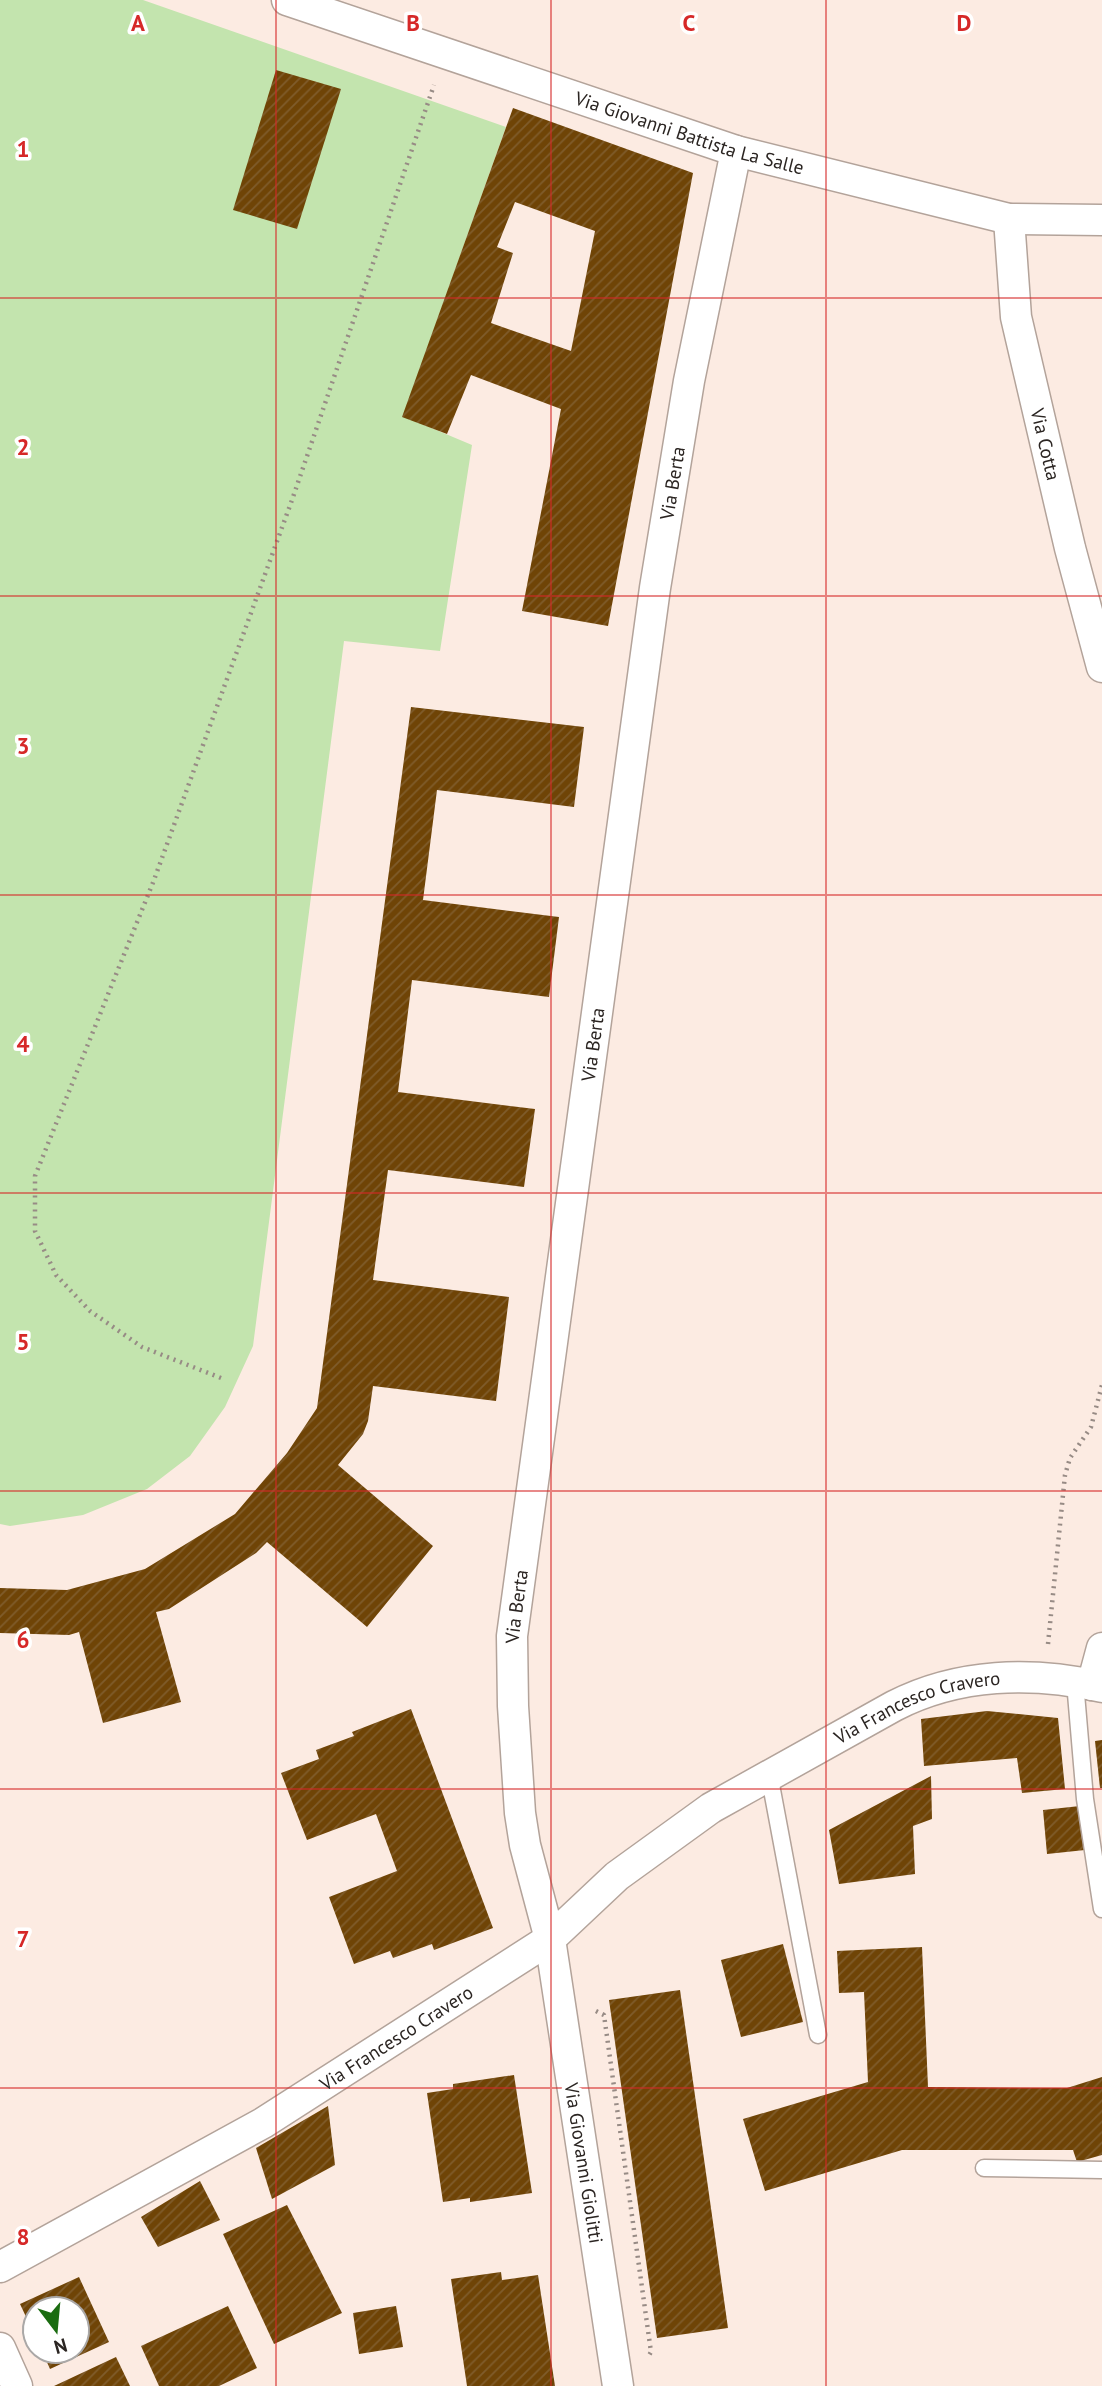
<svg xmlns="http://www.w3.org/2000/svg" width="1102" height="2386" font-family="'PT Sans',sans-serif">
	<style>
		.green { fill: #c3e4ae }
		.building { fill: url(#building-hatch); fill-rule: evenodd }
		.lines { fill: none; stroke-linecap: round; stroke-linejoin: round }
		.lane-casing { stroke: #b3a39a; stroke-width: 19 }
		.street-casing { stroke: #b3a39a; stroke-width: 33 }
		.path { stroke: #978b85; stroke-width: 4.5; stroke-dasharray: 2 5; stroke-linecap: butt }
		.lane { stroke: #fff; stroke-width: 16 }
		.street { stroke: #fff; stroke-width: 30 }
		.grid { fill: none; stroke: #d62828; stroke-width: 2; stroke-opacity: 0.55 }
		.labels { text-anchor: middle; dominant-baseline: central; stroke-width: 7; stroke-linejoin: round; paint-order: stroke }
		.street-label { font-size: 19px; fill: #2b2522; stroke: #fff }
		.grid-label { font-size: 23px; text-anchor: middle; font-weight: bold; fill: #d62828; stroke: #fff; stroke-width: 7; stroke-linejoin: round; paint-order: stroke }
	</style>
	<defs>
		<pattern id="building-hatch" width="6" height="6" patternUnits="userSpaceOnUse" patternTransform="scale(1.75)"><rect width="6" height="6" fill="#6f4406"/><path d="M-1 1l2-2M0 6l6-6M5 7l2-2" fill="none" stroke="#7f5c2b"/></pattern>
	</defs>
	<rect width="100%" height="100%" fill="#fcebe2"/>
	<path class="green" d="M 0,0 L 143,0 L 506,127 L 403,416 L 472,445 L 440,651 L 344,641 L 253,1346 L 225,1407 L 190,1456 L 147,1489 L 83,1515 L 10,1526 L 0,1524 Z"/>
	<g class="building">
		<path d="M 276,70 L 341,89 L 297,229 L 233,210 Z"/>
		<path d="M 513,108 L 693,173 L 608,626 L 522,611 L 561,409 L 471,375 L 447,434 L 402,417 ZM 515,202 L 595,231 L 571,351 L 491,323 L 513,253 L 497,247 Z"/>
		<path d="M 411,707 L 584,727 L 574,807 L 437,790 L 423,900 L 559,917 L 549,997 L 412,980 L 398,1092 L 535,1109 L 524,1187 L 388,1170 L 373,1280 L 509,1297 L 496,1401 L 373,1386 L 368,1421 L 363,1434 L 338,1465 L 433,1546 L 367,1627 L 267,1542 L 256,1553 L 169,1609 L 156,1612 L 181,1702 L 103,1723 L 79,1632 L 69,1635 L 0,1633 L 0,1588 L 67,1590 L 145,1569 L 235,1514 L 287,1453 L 317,1408 Z"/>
		<path d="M 411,1709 L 493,1928 L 434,1950 L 432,1944 L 393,1958 L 390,1951 L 354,1964 L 329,1897 L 397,1871 L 376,1814 L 307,1840 L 281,1773 L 319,1759 L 316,1750 L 354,1736 L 352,1732 Z"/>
		<path d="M 987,1711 L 1058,1718 L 1065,1789 L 1022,1793 L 1017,1758 L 924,1766 L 921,1719 Z"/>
		<path d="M 1102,1740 L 1102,1788 L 1100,1788 L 1095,1741 Z"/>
		<path d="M 931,1776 L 932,1819 L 913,1826 L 915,1874 L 839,1884 L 829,1830 Z"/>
		<path d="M 1080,1806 L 1085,1850 L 1047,1854 L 1043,1810 Z"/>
		<path d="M 783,1944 L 803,2022 L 741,2037 L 721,1960 Z"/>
		<path d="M 922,1947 L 928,2087 L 1067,2088 L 1102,2077 L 1102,2155 L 1077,2162 L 1073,2150 L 902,2150 L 765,2191 L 743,2119 L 868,2082 L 864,1992 L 839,1993 L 837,1951 Z"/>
		<path d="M 680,1990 L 728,2328 L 657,2338 L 609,2000 Z"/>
		<path d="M 514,2075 L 532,2193 L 470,2202 L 470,2198 L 443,2202 L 427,2093 L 453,2089 L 453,2084 Z"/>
		<path d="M 328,2106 L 335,2165 L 272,2199 L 256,2148 Z"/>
		<path d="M 200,2181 L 220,2220 L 158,2247 L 141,2217 Z"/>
		<path d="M 287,2205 L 342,2313 L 274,2344 L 223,2234 Z"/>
		<path d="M 501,2272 L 502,2280 L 538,2275 L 555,2386 L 467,2386 L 451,2279 Z"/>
		<path d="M 79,2277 L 109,2342 L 50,2369 L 42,2351 L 77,2351 L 77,2309 L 35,2309 L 35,2336 L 20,2304 Z"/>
		<path d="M 228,2306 L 257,2368 L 219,2386 L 159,2386 L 141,2346 Z"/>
		<path d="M 396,2306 L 403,2347 L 359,2354 L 353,2313 Z"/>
		<path d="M 116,2357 L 130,2386 L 54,2386 Z"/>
	</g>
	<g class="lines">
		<g class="lane-casing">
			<g id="lane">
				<path d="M 1075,1682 L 1085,1799 L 1102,1909"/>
				<path d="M 769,1774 L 818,2035"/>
				<path d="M 984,2168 L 1102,2170"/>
			</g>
		</g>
		<g class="street-casing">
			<g id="street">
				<path id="s1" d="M 287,0 L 736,151 L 1009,219 L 1102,220"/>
				<path id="s2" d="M 1009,219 L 1016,317 L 1070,548 L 1102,667"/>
				<path d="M 1092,1685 L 1102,1648"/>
				<path id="s3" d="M 0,2267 L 263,2123 L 550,1939 L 617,1876 L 711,1808 L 894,1706 C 958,1673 1032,1671 1102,1687"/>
				<path d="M 0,2348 L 17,2386"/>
				<path id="s4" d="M 618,2386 L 550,1939 L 525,1845 L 520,1813 L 513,1706 L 512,1636 L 655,588 L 689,381 L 736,151"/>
			</g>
		</g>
		<g class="path">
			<path d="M 221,1378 L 142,1347 L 90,1311 L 56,1275 L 35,1231 L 35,1176 L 154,880 L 292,500 L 434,85"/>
			<path d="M 1048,1644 L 1065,1475 L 1070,1458 L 1091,1427 L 1102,1385"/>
			<path d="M 596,2011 L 604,2015 L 651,2352 L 648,2357"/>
		</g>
		<use href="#lane" class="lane"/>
		<use href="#street" class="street"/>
	</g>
	<path class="grid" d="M 276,0 L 276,2386M 551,0 L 551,2386M 826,0 L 826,2386M 0,298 L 1102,298M 0,596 L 1102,596M 0,895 L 1102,895M 0,1193 L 1102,1193M 0,1491 L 1102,1491M 0,1789 L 1102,1789M 0,2088 L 1102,2088"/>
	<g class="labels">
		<g class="street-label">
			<text stroke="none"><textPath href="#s1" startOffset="424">Via Giovanni Battista La Salle</textPath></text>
			<text stroke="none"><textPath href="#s2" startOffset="229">Via Cotta</textPath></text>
			<text stroke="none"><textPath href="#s4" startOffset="1923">Via Berta</textPath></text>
			<text stroke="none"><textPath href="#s4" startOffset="1356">Via Berta</textPath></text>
			<text stroke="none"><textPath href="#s4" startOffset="789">Via Berta</textPath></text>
			<text stroke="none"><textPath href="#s3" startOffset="1080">Via Francesco Cravero</textPath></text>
			<text stroke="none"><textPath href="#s3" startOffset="458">Via Francesco Cravero</textPath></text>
			<text transform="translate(584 2163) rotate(81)">Via Giovanni Giolitti</text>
		</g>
	</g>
	<g class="grid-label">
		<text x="138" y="31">A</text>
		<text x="413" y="31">B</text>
		<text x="689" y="31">C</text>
		<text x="964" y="31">D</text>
		<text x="23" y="157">1</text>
		<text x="23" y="455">2</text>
		<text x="23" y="754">3</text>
		<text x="23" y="1052">4</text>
		<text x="23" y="1350">5</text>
		<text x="23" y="1648">6</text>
		<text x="23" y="1947">7</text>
		<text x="23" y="2245">8</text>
	</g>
	<g transform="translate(56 2330) rotate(164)"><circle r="33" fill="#ffffff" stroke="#aaa8a7" stroke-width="2"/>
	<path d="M0-5L12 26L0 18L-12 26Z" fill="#1b6c11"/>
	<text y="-10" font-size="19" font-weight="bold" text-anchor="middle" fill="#2b2522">N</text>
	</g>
</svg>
